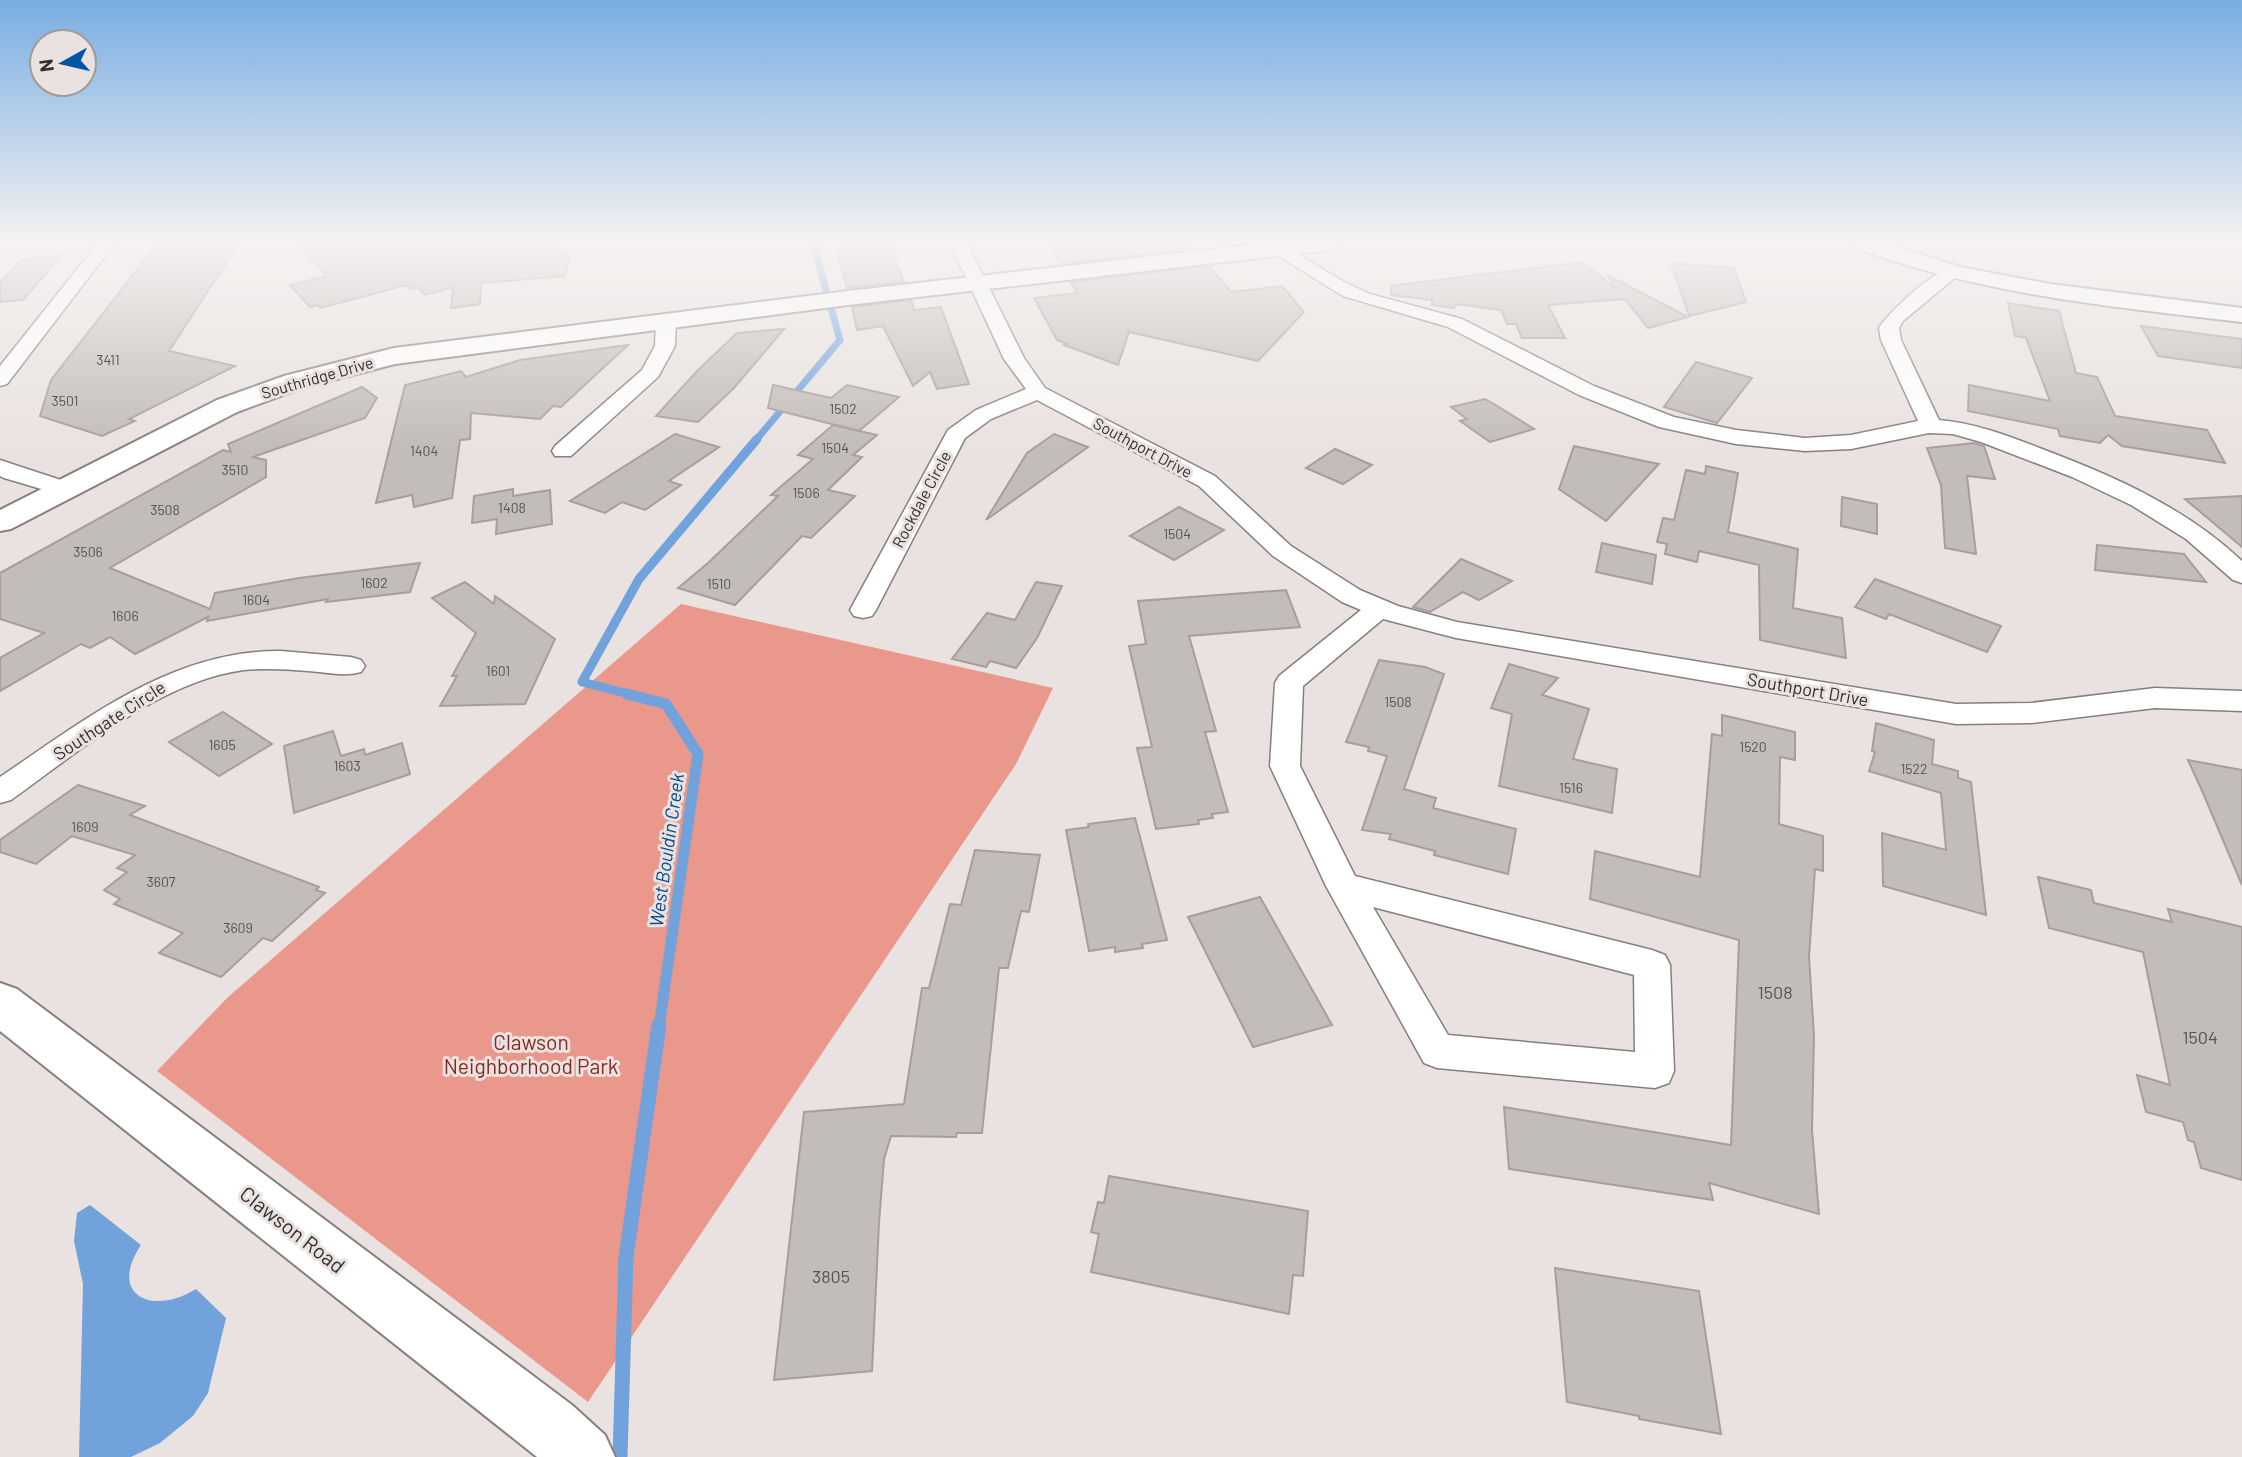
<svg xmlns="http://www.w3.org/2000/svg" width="2242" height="1457" font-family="Barlow,sans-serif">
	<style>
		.forest { fill: #e9988b }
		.water { fill: #72a2dc }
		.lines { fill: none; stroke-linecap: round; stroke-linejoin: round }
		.stream-far3 { stroke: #72a2dc; stroke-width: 7 }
		.stream-far2 { stroke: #72a2dc; stroke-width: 9 }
		.stream-far1 { stroke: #72a2dc; stroke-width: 11 }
		.stream { stroke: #72a2dc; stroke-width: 15 }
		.building { fill: #c2bcba; stroke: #a59e9d; stroke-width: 2 }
		.street-casing { stroke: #867f7e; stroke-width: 3 }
		.secondary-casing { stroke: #867f7e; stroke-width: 4 }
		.street { fill: #fff; fill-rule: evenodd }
		.secondary { fill: #fff; fill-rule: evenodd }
		.labels { text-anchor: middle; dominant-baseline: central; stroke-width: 6; stroke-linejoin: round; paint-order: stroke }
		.number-label { font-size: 14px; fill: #565352 }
		.far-street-label { font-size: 16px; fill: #32302f; stroke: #e9e2e0 }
		.street-label { font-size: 18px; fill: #32302f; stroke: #e9e2e0 }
		.near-number-label { font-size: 18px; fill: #565352 }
		.water-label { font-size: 19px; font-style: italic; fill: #014a8f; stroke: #e9e2e0 }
		.near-park-label { font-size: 21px; fill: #87291f; stroke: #e9e2e0 }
		.near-street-label { font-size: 21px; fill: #32302f; stroke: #e9e2e0 }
	</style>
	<rect width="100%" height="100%" fill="#e9e2e0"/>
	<path class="forest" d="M 681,604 L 1053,688 L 1016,764 L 588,1402 L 157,1071 L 227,998 Z"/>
	<path class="water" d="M 90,1205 L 141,1245 C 107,1296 153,1316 196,1289 L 226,1318 L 208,1393 L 193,1416 L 160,1443 L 131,1457 L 79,1457 L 83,1284 L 74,1241 L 77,1213 Z"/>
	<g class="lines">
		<path class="stream-far3" d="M 756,440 L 840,340 L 813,243"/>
		<path class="stream-far2" d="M 633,695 L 582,682 L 639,579 L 757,439"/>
		<path class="stream-far1" d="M 627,694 L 666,704 L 698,754 L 659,1027"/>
		<path class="stream" d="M 620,1457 L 626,1257 L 659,1025"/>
	</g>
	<g class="building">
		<path d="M 158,243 L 239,243 L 169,351 L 235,366 L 129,419 L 135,421 L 102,436 L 40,416 L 51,380 Z"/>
		<path d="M 296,243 L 550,243 L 569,257 L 565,276 L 481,283 L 480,304 L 451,308 L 453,287 L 425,295 L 417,287 L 410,289 L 406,285 L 321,308 L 318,305 L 310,307 L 290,285 L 327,276 Z"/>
		<path d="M 841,243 L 889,243 L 904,282 L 847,288 L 837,251 L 843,250 Z"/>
		<path d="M 1049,243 L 1188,243 L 1193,249 L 1060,264 Z"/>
		<path d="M 61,256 L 23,300 L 0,302 L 0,282 L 21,260 Z"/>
		<path d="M 1582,262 L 1617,289 L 1607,275 L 1688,317 L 1648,328 L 1625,299 L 1548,305 L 1565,338 L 1522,338 L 1516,324 L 1507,324 L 1501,310 L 1456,304 L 1454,308 L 1432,305 L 1432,300 L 1391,295 L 1391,286 Z"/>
		<path d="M 1671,263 L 1734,268 L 1746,302 L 1689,316 Z"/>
		<path d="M 1209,266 L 1231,292 L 1282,286 L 1304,312 L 1258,361 L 1129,332 L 1118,365 L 1064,345 L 1067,344 L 1057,340 L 1034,298 L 1077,293 L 1071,282 Z"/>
		<path d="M 911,300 L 914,310 L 941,307 L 969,384 L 937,389 L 930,372 L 913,386 L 883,326 L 857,330 L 852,307 Z"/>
		<path d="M 2008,303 L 2059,311 L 2076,373 L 2097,377 L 2115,416 L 2207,430 L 2225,463 L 2122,446 L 2108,435 L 2100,443 L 2060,436 L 2058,429 L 1968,411 L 1969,385 L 2050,401 L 2026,338 L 2015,336 Z"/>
		<path d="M 2141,326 L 2242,339 L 2242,368 L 2158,356 Z"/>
		<path d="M 784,329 L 734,388 L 698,422 L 656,416 L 697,371 L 737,333 Z"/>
		<path d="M 628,345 L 561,407 L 553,406 L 540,419 L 471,413 L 470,439 L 460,440 L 452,498 L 414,507 L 412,495 L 376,503 L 405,385 L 461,371 L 466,377 L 520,360 Z"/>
		<path d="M 1696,362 L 1752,378 L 1717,423 L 1664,407 Z"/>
		<path d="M 773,385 L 831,398 L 847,385 L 899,397 L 859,431 L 768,408 Z"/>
		<path d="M 362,387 L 377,398 L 365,418 L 253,457 L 266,460 L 266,477 L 110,568 L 210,609 L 215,593 L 299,578 L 420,563 L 410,592 L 326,602 L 328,599 L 207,621 L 208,617 L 135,654 L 110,637 L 90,648 L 81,644 L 0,691 L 0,658 L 44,633 L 0,619 L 0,573 L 223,450 L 231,452 L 228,444 Z"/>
		<path d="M 1485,399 L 1494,404 L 1534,429 L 1490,442 L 1460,421 L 1467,419 L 1451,407 Z"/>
		<path d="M 833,425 L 877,435 L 853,455 L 862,457 L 828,490 L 855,496 L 811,538 L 802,536 L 735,605 L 678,588 L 708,563 L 778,496 L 771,495 L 813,459 L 798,455 Z"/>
		<path d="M 675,434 L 719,447 L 669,481 L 681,485 L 645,510 L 622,502 L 605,513 L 570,501 Z"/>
		<path d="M 1054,434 L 1088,447 L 986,520 L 1027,453 Z"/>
		<path d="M 1974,443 L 1984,446 L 1995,479 L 1967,476 L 1976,554 L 1945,548 L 1941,485 L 1927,448 Z"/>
		<path d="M 1574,446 L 1649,462 L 1659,464 L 1606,521 L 1559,489 Z"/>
		<path d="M 1335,449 L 1372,465 L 1343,484 L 1306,468 Z"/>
		<path d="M 1706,466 L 1738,473 L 1728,532 L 1798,549 L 1793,608 L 1842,618 L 1846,658 L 1760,640 L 1759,565 L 1699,551 L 1697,562 L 1665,554 L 1667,544 L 1657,542 L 1663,518 L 1674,520 L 1686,470 L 1705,474 Z"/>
		<path d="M 513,489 L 513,496 L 550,490 L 552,524 L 496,534 L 497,519 L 472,523 L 474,496 Z"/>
		<path d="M 2242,496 L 2242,547 L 2185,499 Z"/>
		<path d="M 1842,497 L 1877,504 L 1877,534 L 1841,526 Z"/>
		<path d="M 1179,507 L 1224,530 L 1174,560 L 1130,536 Z"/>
		<path d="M 1602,543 L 1656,555 L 1652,584 L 1596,572 Z"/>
		<path d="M 2097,545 L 2184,554 L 2206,582 L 2095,570 Z"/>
		<path d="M 1461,559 L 1512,581 L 1479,600 L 1463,592 L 1430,612 L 1413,607 Z"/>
		<path d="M 1875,579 L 2001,626 L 1987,652 L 1889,614 L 1886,619 L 1855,607 Z"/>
		<path d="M 465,582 L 494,604 L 495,596 L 555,639 L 525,704 L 440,706 L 457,676 L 452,676 L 476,633 L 432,598 Z"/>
		<path d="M 1036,582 L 1062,586 L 1037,638 L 1016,668 L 990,661 L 986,667 L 952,659 L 987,613 L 1015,620 Z"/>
		<path d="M 1286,590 L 1300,627 L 1189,636 L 1216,731 L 1205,732 L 1228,812 L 1212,814 L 1213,818 L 1198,820 L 1199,824 L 1156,829 L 1137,748 L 1152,747 L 1129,646 L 1146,644 L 1138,601 Z"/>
		<path d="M 1379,660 L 1425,667 L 1444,674 L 1404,789 L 1436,798 L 1433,808 L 1516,829 L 1508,874 L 1434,855 L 1435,851 L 1389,839 L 1391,834 L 1362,830 L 1387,756 L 1368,751 L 1369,747 L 1346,742 Z"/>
		<path d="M 1509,664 L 1558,678 L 1542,695 L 1589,709 L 1573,759 L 1617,769 L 1612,813 L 1499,786 L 1512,714 L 1491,708 Z"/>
		<path d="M 223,712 L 272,744 L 219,776 L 169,742 Z"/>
		<path d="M 1722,715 L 1795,732 L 1795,760 L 1780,757 L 1779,824 L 1823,836 L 1823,871 L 1815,869 L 1809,957 L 1814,1036 L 1812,1130 L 1819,1214 L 1709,1183 L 1713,1200 L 1509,1169 L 1504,1107 L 1731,1145 L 1739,940 L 1590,899 L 1595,851 L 1700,877 L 1712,734 L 1722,736 Z"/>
		<path d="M 1876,723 L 1934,740 L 1932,764 L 1958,771 L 1958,778 L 1971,782 L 1986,915 L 1883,886 L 1882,833 L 1946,850 L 1941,793 L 1869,771 L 1875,752 L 1872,751 Z"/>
		<path d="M 333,731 L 341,756 L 364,749 L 365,755 L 402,743 L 410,774 L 294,813 L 284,746 Z"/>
		<path d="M 2188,760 L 2242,770 L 2242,885 L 2203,793 Z"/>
		<path d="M 78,785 L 145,806 L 130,815 L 319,887 L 316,890 L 325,893 L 272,941 L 263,938 L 221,977 L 159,953 L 183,933 L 114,904 L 120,899 L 104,890 L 127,872 L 117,868 L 135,855 L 72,836 L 36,864 L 0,852 L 0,840 Z"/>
		<path d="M 1135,818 L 1167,940 L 1142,944 L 1143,948 L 1115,952 L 1115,947 L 1089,951 L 1066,830 L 1089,827 L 1088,824 Z"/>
		<path d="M 975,850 L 1040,855 L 1029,912 L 1021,911 L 1008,968 L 999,968 L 982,1133 L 957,1133 L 956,1137 L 891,1136 L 884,1159 L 879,1223 L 872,1371 L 774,1380 L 804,1112 L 904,1104 L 922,988 L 929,988 L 950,904 L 961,905 Z"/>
		<path d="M 2038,877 L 2091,890 L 2094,903 L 2172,922 L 2168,909 L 2242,927 L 2242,1180 L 2201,1168 L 2194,1142 L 2188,1140 L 2183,1122 L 2146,1112 L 2137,1075 L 2170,1085 L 2143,952 L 2049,928 Z"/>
		<path d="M 1260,897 L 1332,1025 L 1253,1047 L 1188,917 Z"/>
		<path d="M 1109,1176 L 1308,1211 L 1303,1276 L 1293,1275 L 1289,1314 L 1091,1272 L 1099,1234 L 1091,1232 L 1098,1202 L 1104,1203 Z"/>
		<path d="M 1555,1268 L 1699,1291 L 1721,1434 L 1639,1419 L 1639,1416 L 1567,1402 Z"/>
	</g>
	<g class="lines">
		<g class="street-casing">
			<g id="street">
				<path d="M 98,243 L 115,243 L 7,384 L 0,386 L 0,366 Z"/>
				<path d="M 950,243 L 967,243 L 1024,358 L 1045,388 L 1215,476 L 1291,546 L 1360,590 L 1398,606 L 1457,622 L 1956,704 L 2031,703 L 2155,688 L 2242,691 L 2242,711 L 2155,708 L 2031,723 L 1956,724 L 1456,638 L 1383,619 L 1303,686 L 1300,766 L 1355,876 L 1652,950 L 1665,955 L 1670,965 L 1674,1071 L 1669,1083 L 1655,1088 L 1437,1068 L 1424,1063 L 1326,886 L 1270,766 L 1275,683 L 1279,676 L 1361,610 L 1342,602 L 1273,556 L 1199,486 L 1037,400 L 991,419 L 965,438 L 876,610 L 872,616 L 863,618 L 854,616 L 850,610 L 948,430 L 976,410 L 1026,389 L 1004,359 ZM 1373,907 L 1634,975 L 1635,1052 L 1448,1035 Z"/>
				<path d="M 1258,243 L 1279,243 L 1344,282 L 1370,294 L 1462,319 L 1594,386 L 1674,417 L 1736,430 L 1805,438 L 1851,435 L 1918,421 L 1881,340 L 1879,328 C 1889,312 1939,264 1957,268 L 1960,272 L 1957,276 L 1903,321 L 1899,328 L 1901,340 L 1939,420 C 1975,423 2009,436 2042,449 C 2114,476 2186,508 2242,561 L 2242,583 L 2233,580 L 2186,539 L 2131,505 L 2072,477 L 1981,442 L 1953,434 L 1929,433 L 1851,449 L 1805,451 L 1736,444 L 1659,427 L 1579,395 L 1448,327 L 1343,296 Z"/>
				<path d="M 666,314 L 676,320 L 675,346 L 658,377 L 571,456 L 555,456 L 552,451 L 555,446 L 642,370 L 655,346 L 656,320 Z"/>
				<path d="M 0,460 L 73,484 L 77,489 L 73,494 L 65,496 L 4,478 L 0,476 Z"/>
				<path d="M 281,651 L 351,657 L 361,660 L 365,666 L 361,672 C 344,677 325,672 308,671 C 286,669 265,668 244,670 C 159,681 79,752 11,800 L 0,803 L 0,777 C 86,719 172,650 281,651 Z"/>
			</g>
		</g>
		<g class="secondary-casing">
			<g id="secondary">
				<path d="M 1268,243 L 1340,243 L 1337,248 L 1329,250 L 848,305 L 395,364 L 302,388 L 237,412 L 11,529 L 0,531 L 0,510 L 217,400 L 284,376 L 394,348 L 848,291 Z"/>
				<path d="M 1853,243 L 1886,243 L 1960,267 L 2050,284 L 2242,308 L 2242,322 C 2111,307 1981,294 1856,248 Z"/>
				<path d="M 0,983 L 17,989 L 572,1405 L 605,1435 L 615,1457 L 537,1457 L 0,1031 Z"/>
			</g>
		</g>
		<use href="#street" class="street"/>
		<use href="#secondary" class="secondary"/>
	</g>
	<linearGradient id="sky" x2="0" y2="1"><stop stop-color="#79ade3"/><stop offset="0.54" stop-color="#f5f2f1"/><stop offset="1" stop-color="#f5f2f1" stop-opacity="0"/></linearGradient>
	<rect width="2242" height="447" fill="url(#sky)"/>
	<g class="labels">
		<g class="number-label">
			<text x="108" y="359">3411</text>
			<text x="65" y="400">3501</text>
			<text x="843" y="408">1502</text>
			<text x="835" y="447">1504</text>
			<text x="424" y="450">1404</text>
			<text x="235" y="469">3510</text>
			<text x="806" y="492">1506</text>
			<text x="512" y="507">1408</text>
			<text x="165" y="509">3508</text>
			<text x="1177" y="533">1504</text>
			<text x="88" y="551">3506</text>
			<text x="374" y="582">1602</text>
			<text x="719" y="583">1510</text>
			<text x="256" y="599">1604</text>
			<text x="125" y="615">1606</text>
			<text x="498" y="670">1601</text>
			<text x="1398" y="701">1508</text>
			<text x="222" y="744">1605</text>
			<text x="1753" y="746">1520</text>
			<text x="347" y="765">1603</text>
			<text x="1914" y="768">1522</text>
			<text x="1571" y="787">1516</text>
			<text x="85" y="826">1609</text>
			<text x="161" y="881">3607</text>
			<text x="238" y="927">3609</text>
		</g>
		<g class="far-street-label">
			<text transform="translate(317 377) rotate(-16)">Southridge Drive</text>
			<text transform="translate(1143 447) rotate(28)">Southport Drive</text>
			<text transform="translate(921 499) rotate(-62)">Rockdale Circle</text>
		</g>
		<g class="street-label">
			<text transform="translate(1808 689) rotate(10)">Southport Drive</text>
			<text transform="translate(109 720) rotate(-33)">Southgate Circle</text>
		</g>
		<g class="near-number-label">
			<text x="1775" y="992">1508</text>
			<text x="2200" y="1037">1504</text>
			<text x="831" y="1276">3805</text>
		</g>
		<g class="water-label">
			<text transform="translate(666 850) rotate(-82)">West Bouldin Creek</text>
		</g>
		<g class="near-park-label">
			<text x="531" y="1041">Clawson<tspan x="531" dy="24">Neighborhood Park</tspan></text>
		</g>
		<g class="near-street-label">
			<text transform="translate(293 1229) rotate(38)">Clawson Road</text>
		</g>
	</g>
	<g transform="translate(63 63) rotate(262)"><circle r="33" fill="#e9e2e0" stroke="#a09b99" stroke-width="2"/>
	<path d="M0-5L12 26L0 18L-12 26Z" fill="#0156a4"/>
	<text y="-10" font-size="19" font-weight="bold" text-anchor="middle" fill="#32302f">N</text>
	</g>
</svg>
